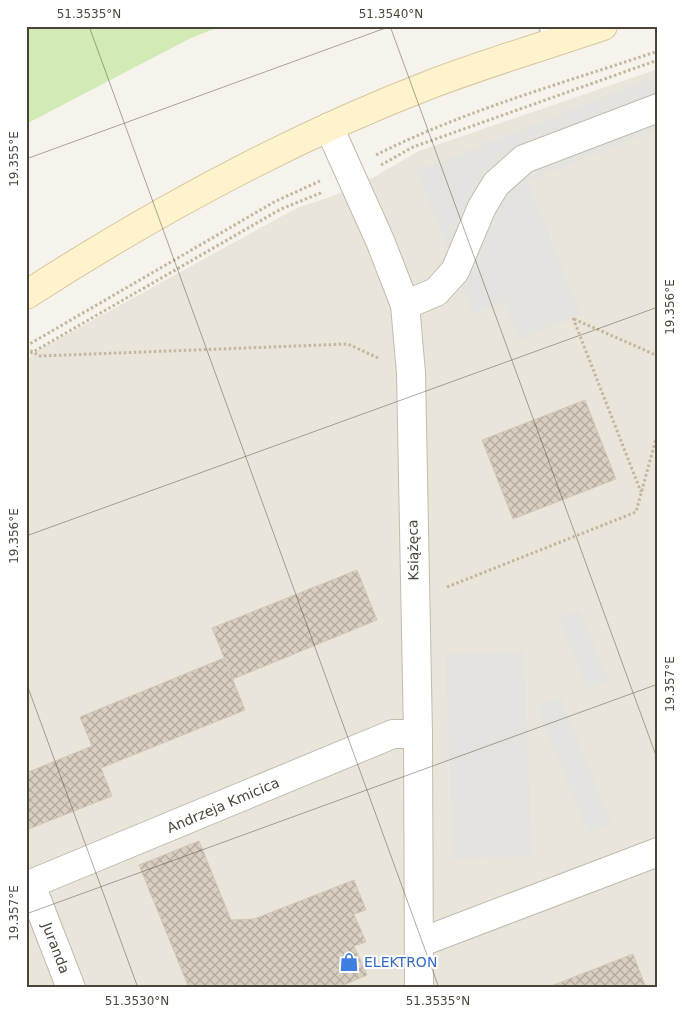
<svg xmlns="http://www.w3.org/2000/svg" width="684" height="1014" font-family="'DejaVu Sans',sans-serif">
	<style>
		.residential { fill: #eae5da }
		.green { fill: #d2eab5 }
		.parking { fill: #e5e3e0 }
		.building { fill: url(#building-cross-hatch); stroke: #d3c7b4 }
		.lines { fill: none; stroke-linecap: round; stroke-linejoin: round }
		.lane-casing { stroke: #c2bbae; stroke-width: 18 }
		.street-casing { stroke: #c2bbae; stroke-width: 30 }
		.secondary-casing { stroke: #d6c79b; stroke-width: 30 }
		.path { stroke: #c4b79f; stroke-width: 3; stroke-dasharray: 2.5 2.5; stroke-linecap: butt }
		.lane { stroke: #fff; stroke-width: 15 }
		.street { stroke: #fff; stroke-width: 28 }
		.secondary { stroke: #fff3cd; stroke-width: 28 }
		.ticks { fill: none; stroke: #4b4439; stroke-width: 1; stroke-opacity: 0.45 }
		.labels { text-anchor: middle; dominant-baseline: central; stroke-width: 4; stroke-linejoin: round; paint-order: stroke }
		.street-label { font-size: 14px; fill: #4b4439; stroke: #fff }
		.shop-label { font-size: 14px; fill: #366cbe; stroke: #fff; text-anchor: start }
		.neatline { fill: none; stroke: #4b4439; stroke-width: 2 }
		.ticks-label { font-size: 12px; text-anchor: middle; fill: #4b4439 }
	</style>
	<defs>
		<pattern id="building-cross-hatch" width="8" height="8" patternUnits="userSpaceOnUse" patternTransform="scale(1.25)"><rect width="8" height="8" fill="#d8cfc1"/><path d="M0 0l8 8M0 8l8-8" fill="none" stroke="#b1aa9e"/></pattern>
	</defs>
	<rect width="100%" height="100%" fill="#f6f3ec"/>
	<path class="residential" d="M 658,69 L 658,988 L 26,988 L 26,360 L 40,349 L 297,208 L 333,196 L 374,177 L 419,151 Z"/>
	<path class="green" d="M 26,26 L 222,26 L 191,38 L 26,124 Z"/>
	<g class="parking">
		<path d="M 651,78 L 658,94 L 658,129 L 528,181 L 581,315 L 519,340 L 504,302 L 473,314 L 416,171 Z"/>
		<path d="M 580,610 L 609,681 L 588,690 L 558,619 Z"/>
		<path d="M 524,651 L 532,856 L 453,859 L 445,654 Z"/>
		<path d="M 560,696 L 612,824 L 588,834 L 536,706 Z"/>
	</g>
	<g class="building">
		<path d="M 585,400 L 616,479 L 513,519 L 482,440 Z"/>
		<path d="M 357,570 L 377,620 L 233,679 L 212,628 Z"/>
		<path d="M 224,658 L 245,710 L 101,768 L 112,796 L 26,830 L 26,773 L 92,746 L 80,717 Z"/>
		<path d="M 199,841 L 231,920 L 254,919 L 354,880 L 366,910 L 354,914 L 366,942 L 354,946 L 367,975 L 337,988 L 189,988 L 139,865 Z"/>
		<path d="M 633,954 L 646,988 L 552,988 L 551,986 Z"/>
	</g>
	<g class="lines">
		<g class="lane-casing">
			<path id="lane" d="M 547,26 L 553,43"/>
		</g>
		<g class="street-casing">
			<g id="street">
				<path d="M 329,127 L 381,243 L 405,305 L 411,373 L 418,734 L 419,988"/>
				<path d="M 405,305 L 436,292 L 455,271 L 482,207 L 496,184 L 524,159 L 658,108"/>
				<path d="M 31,885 L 71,988"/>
				<path d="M 26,886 L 393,734 L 418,734"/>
				<path d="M 419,943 L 658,852"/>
			</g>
		</g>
		<g class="secondary-casing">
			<path id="secondary" d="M 26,295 C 156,211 290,138 434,83 C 490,62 547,45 603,26"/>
		</g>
		<g class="path">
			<path d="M 376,155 C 465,110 564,83 658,51"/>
			<path d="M 381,165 L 413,147 L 658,60"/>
			<path d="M 573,318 L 641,492"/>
			<path d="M 574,319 L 658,356"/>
			<path d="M 26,346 L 276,201 L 320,181"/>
			<path d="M 26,348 L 40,356 L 348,344 L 378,358"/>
			<path d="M 26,356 L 281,209 L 323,192"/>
			<path d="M 447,587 L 636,512 L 658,431"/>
		</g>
		<use href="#lane" class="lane"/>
		<use href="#street" class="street"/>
		<use href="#secondary" class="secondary"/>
	</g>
	<path class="ticks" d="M 89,26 L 439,988M 390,26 L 658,761M 26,159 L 391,26M 26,536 L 658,307M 26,682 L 138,988M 26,914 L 658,684"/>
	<defs>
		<g id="shop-bare" transform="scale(1.5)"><path d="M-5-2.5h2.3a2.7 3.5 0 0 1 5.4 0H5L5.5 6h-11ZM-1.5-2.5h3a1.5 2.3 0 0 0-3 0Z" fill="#3f7fe0" stroke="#fff" stroke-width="2.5" paint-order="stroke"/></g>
	</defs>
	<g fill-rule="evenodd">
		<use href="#shop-bare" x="349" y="962"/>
	</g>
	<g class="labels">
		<g class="street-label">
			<text transform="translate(413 550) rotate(-91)">Książęca</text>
			<text transform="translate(223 805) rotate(-23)">Andrzeja Kmicica</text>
			<text transform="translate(56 948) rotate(69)">Juranda</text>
		</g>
		<g class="shop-label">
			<text x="364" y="962">ELEKTRON</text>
		</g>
	</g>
	<rect width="684" height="1014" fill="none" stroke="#ffffff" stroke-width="55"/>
	<rect x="28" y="28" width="628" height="958" class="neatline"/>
	<g class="ticks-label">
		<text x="89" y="18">51.3535°N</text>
		<text x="391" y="18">51.3540°N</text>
		<text transform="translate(14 159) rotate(-90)" y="4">19.355°E</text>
		<text transform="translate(670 307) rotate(-90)" y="4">19.356°E</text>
		<text transform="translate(14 536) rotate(-90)" y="4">19.356°E</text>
		<text transform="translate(670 684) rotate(-90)" y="4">19.357°E</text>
		<text transform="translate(14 913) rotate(-90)" y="4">19.357°E</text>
		<text x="137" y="1005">51.3530°N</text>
		<text x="438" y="1005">51.3535°N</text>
	</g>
</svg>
